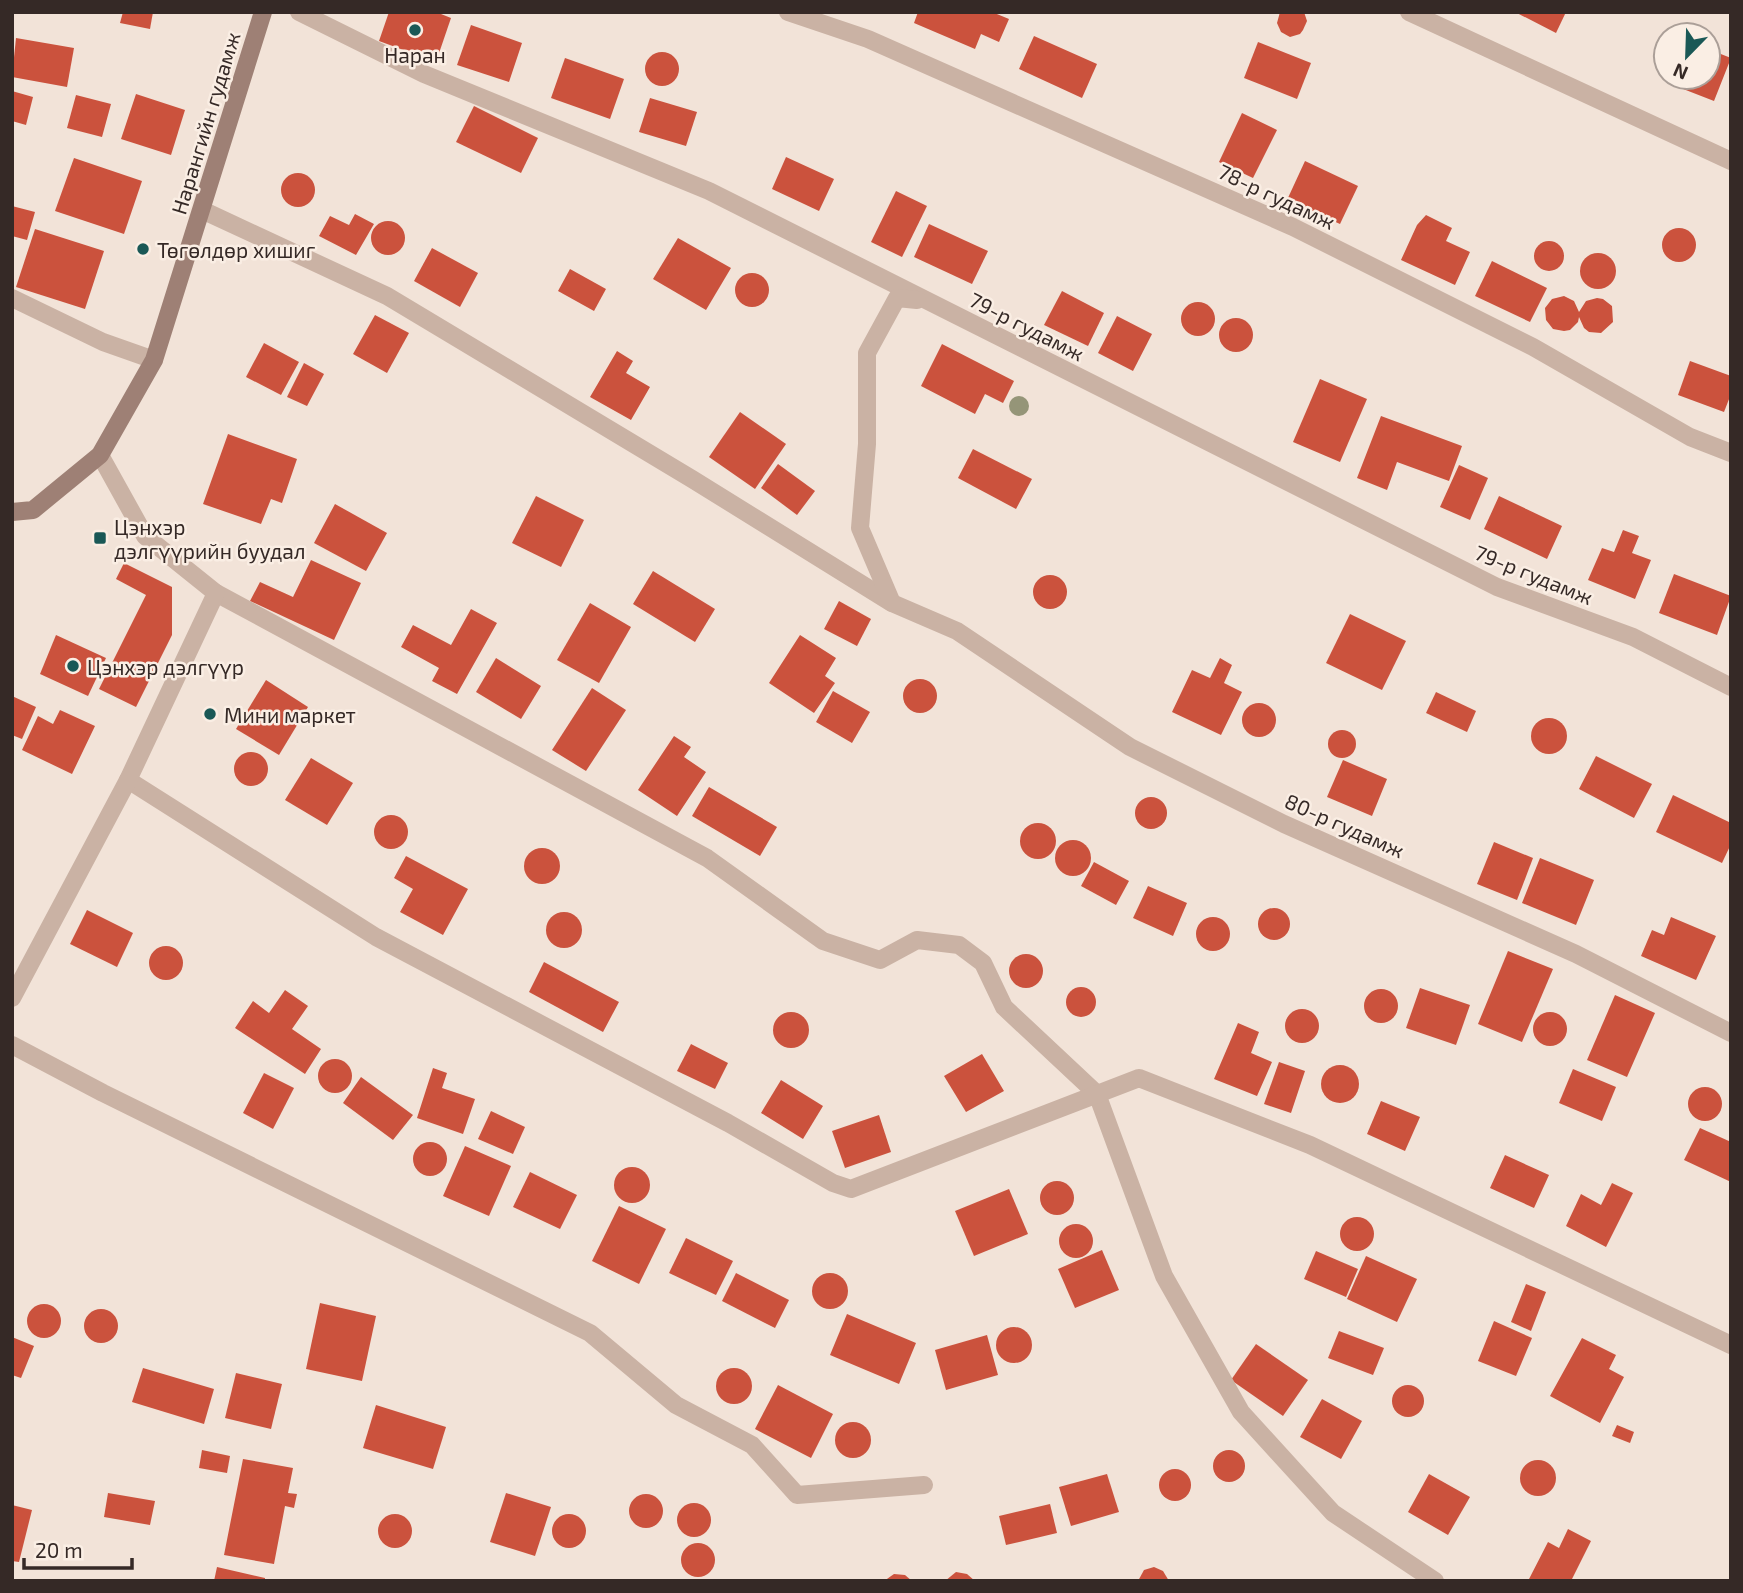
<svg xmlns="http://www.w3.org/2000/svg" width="1743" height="1593" font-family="'Exo 2',sans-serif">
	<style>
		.building { fill: #cb523d }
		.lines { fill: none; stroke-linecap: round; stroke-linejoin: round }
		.minor { stroke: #cab2a4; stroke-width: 18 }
		.secondary { stroke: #9e8075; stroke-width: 18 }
		.tree { fill: #959578 }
		.poi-dot { fill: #1a5856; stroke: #faeee4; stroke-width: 2.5 }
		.labels { text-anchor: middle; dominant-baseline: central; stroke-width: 5; stroke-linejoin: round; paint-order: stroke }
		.poi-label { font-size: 21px; fill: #352926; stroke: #faeee4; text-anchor: start }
		.street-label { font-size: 21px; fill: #352926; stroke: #faeee4 }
	</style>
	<rect width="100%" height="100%" fill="#f2e3d8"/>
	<g class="building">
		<path d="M 123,12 L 153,12 L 150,29 L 120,23 Z"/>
		<path d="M 389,12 L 436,12 L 451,18 L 436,62 L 379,41 Z"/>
		<path d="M 918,12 L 992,12 L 1009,19 L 999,42 L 981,34 L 975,49 L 914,23 Z"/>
		<path d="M 1280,12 L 1304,12 L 1307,21 L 1303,30 L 1300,34 L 1290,37 L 1281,32 L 1277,23 Z"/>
		<path d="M 1515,12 L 1566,12 L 1556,33 Z"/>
		<path d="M 471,25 L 522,43 L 509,82 L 457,65 Z"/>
		<path d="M 1034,36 L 1097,64 L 1082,98 L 1019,69 Z"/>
		<path d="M 16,38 L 74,48 L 67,87 L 12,77 Z"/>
		<path d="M 1258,42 L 1311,63 L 1297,99 L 1244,78 Z"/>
		<path d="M 1708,49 L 1731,58 L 1714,101 L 1678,87 L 1681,77 L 1708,77 Z"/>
		<circle cx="662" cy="69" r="17"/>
		<path d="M 565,58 L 624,79 L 610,119 L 551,98 Z"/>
		<path d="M 12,91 L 33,97 L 26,125 L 12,121 Z"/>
		<path d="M 136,94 L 185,110 L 171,155 L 121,139 Z"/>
		<path d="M 76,95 L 111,104 L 102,137 L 67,128 Z"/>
		<path d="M 650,98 L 697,112 L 686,146 L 639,132 Z"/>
		<path d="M 474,106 L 538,138 L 521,173 L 456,142 Z"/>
		<path d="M 1242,113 L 1277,130 L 1253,178 L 1219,162 Z"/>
		<path d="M 786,157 L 834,179 L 819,211 L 772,189 Z"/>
		<path d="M 74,158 L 142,181 L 124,234 L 55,211 Z"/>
		<path d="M 1305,161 L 1358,186 L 1340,224 L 1287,200 Z"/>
		<circle cx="298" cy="190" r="17"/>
		<path d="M 896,191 L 927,206 L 902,257 L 871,242 Z"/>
		<path d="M 12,206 L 35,212 L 27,240 L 12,236 Z"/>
		<path d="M 355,214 L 374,224 L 356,255 L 319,236 L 330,216 L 349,225 Z"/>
		<path d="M 1426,215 L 1452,228 L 1446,241 L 1470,252 L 1455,285 L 1401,260 L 1417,225 Z"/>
		<circle cx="388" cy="238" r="17"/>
		<path d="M 929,224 L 988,251 L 972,284 L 914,257 Z"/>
		<circle cx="1679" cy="245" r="17"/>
		<path d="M 35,229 L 104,251 L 85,309 L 16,287 Z"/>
		<path d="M 678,238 L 731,268 L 706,310 L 653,279 Z"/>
		<circle cx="1549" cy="256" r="15"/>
		<path d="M 432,248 L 478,273 L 460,307 L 414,281 Z"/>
		<circle cx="1598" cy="271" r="18"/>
		<path d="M 1492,261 L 1547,288 L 1530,322 L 1475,296 Z"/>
		<path d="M 570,269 L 606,289 L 594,311 L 558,291 Z"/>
		<circle cx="752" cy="290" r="17"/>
		<path d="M 1062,291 L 1104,313 L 1088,346 L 1044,325 Z"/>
		<path d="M 1564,296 L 1574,301 L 1579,312 L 1586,301 L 1597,298 L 1603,299 L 1612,306 L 1613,322 L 1601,333 L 1589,332 L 1584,328 L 1579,317 L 1578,322 L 1570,330 L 1564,331 L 1553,329 L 1546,320 L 1545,308 L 1552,299 Z"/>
		<circle cx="1198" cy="319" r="17"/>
		<path d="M 375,315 L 409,333 L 387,373 L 353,354 Z"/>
		<path d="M 1117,316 L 1152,334 L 1133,371 L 1098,353 Z"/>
		<circle cx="1236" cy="335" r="17"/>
		<path d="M 264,343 L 299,362 L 281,395 L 246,377 Z"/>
		<path d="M 942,344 L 1014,381 L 1003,403 L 985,394 L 975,414 L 921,386 Z"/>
		<path d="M 617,351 L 633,361 L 626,373 L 650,387 L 631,420 L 590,397 Z"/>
		<path d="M 1690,361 L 1731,376 L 1731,394 L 1724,412 L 1678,395 Z"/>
		<path d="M 304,363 L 324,374 L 307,406 L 287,397 Z"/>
		<path d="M 1320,379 L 1367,399 L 1340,462 L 1293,442 Z"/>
		<path d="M 740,412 L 786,444 L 755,489 L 709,457 Z"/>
		<path d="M 1381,416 L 1462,446 L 1449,481 L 1397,462 L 1387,490 L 1357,478 Z"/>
		<path d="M 228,434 L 297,459 L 282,503 L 271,499 L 261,524 L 203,504 Z"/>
		<path d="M 973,449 L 1032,479 L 1016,509 L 958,478 Z"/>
		<path d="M 778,464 L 815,491 L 797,515 L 761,488 Z"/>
		<path d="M 1459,465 L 1488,478 L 1470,520 L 1440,507 Z"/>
		<path d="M 536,496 L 584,520 L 561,567 L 512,543 Z"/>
		<path d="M 1499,496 L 1562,526 L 1547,559 L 1484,529 Z"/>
		<path d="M 335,504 L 387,533 L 366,571 L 314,543 Z"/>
		<path d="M 1623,530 L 1639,536 L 1632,553 L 1651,560 L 1635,599 L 1588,580 L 1602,548 L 1614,552 Z"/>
		<path d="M 311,560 L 361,583 L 334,640 L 250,601 L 260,582 L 293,597 Z"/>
		<path d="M 124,563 L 172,587 L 172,635 L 136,707 L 99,689 L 146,595 L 116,579 Z"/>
		<path d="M 653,571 L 715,609 L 695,642 L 633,604 Z"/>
		<path d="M 1674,574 L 1731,596 L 1717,635 L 1659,613 Z"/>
		<circle cx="1050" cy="592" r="17"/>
		<path d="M 839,601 L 871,619 L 857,646 L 824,629 Z"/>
		<path d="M 590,603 L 631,627 L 599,683 L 557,660 Z"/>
		<path d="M 471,609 L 497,623 L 457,694 L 432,681 L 439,668 L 401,647 L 413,625 L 451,645 Z"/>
		<path d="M 1350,614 L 1406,641 L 1382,690 L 1326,663 Z"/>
		<path d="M 56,635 L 106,658 L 88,696 L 40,674 Z"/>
		<path d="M 800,635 L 836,658 L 825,676 L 835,683 L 814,713 L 769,683 Z"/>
		<path d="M 496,658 L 541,686 L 521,719 L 476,692 Z"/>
		<path d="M 1220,658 L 1232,665 L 1224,683 L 1242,692 L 1221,735 L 1172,712 L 1192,670 L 1210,678 Z"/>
		<circle cx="920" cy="696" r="17"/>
		<path d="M 266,680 L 308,707 L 279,755 L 236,729 Z"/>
		<path d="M 592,688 L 626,710 L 586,771 L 552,750 Z"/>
		<path d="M 833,691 L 870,712 L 852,743 L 816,722 Z"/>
		<path d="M 1436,692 L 1476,711 L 1467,732 L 1426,713 Z"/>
		<path d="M 12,696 L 36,707 L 22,739 L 12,735 Z"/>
		<circle cx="1259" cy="720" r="17"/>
		<path d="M 60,710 L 95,726 L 72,774 L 22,750 L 38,716 L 53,724 Z"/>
		<circle cx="1549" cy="736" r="18"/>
		<circle cx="1342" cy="744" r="14"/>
		<path d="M 674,736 L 691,747 L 684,757 L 706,772 L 677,816 L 638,790 Z"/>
		<circle cx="251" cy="769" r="17"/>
		<path d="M 1596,756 L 1652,784 L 1634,818 L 1579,789 Z"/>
		<path d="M 311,758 L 353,783 L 327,825 L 285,800 Z"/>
		<path d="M 1343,760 L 1387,779 L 1372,816 L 1327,797 Z"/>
		<path d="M 709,787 L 777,827 L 760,856 L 692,816 Z"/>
		<path d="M 1673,795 L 1731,823 L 1731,844 L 1722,863 L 1656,832 Z"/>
		<circle cx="1151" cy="813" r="16"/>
		<circle cx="391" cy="832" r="17"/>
		<circle cx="1038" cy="841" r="18"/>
		<circle cx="1073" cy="858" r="18"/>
		<path d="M 1494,842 L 1533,858 L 1517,900 L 1477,884 Z"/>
		<circle cx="542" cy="866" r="18"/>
		<path d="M 406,856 L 468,889 L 443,935 L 400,912 L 413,889 L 394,878 Z"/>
		<path d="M 1540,858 L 1594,880 L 1576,925 L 1522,903 Z"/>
		<path d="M 1094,862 L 1129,881 L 1116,905 L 1081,886 Z"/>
		<path d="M 1148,886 L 1187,903 L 1173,936 L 1133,918 Z"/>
		<circle cx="1274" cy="924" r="16"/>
		<path d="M 87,910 L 133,933 L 117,967 L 70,944 Z"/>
		<circle cx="564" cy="930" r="18"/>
		<path d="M 1671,917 L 1716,936 L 1696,980 L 1641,956 L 1652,930 L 1664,935 Z"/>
		<circle cx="1213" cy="934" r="17"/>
		<circle cx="166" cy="963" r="17"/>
		<path d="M 1508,951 L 1553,969 L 1522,1042 L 1478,1024 Z"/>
		<circle cx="1026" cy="971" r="17"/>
		<path d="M 544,962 L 619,1002 L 603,1032 L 529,992 Z"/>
		<circle cx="1081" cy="1002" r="15"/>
		<path d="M 1420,988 L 1470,1005 L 1456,1045 L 1406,1028 Z"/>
		<circle cx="1381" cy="1006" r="17"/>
		<path d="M 285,990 L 308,1006 L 292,1029 L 321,1049 L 305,1074 L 235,1028 L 253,1001 L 269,1013 Z"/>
		<path d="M 1615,995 L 1655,1013 L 1627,1077 L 1587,1060 Z"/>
		<circle cx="1302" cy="1026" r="17"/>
		<circle cx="1550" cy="1029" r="17"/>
		<circle cx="791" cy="1030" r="18"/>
		<path d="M 1238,1023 L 1259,1032 L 1251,1053 L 1272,1062 L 1257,1096 L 1214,1079 Z"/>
		<path d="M 691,1044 L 728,1063 L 715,1089 L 677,1071 Z"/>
		<path d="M 982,1054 L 1004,1091 L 966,1112 L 944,1076 Z"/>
		<circle cx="335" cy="1076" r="17"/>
		<path d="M 1279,1062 L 1305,1071 L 1291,1113 L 1264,1104 Z"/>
		<circle cx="1340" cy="1084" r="19"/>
		<path d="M 433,1068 L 447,1073 L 442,1088 L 475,1099 L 463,1134 L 417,1118 Z"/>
		<path d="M 1573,1069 L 1616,1087 L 1602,1121 L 1559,1103 Z"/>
		<path d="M 264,1073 L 294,1088 L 273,1129 L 243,1113 Z"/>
		<path d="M 361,1077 L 413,1115 L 393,1140 L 343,1103 Z"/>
		<path d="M 781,1080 L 823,1106 L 803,1139 L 761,1113 Z"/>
		<circle cx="1705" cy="1104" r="17"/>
		<path d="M 1381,1101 L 1420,1117 L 1405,1151 L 1367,1134 Z"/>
		<path d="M 491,1111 L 525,1127 L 513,1154 L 478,1139 Z"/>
		<path d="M 879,1115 L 891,1152 L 845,1168 L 832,1131 Z"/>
		<path d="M 1700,1128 L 1731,1142 L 1731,1182 L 1684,1160 Z"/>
		<circle cx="430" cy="1159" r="17"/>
		<path d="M 465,1146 L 511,1166 L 489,1216 L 443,1196 Z"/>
		<path d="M 1505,1155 L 1549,1175 L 1534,1208 L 1490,1188 Z"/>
		<circle cx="632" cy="1185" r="18"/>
		<path d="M 530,1172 L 577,1195 L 560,1229 L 513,1207 Z"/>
		<circle cx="1057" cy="1198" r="17"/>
		<path d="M 1612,1183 L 1633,1193 L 1606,1247 L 1566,1226 L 1581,1194 L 1601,1205 Z"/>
		<path d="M 1009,1189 L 1028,1234 L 974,1256 L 955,1211 Z"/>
		<path d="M 619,1206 L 666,1229 L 639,1284 L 592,1261 Z"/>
		<circle cx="1357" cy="1234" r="17"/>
		<circle cx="1076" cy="1241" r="17"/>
		<path d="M 686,1238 L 733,1261 L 716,1295 L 669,1273 Z"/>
		<path d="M 1102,1250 L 1119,1290 L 1075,1308 L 1058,1269 Z"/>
		<path d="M 1316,1251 L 1358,1269 L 1346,1297 L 1304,1279 Z"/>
		<path d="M 1366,1256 L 1417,1279 L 1397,1322 L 1347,1299 Z"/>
		<path d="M 736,1273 L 789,1300 L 775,1328 L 722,1301 Z"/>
		<circle cx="830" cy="1291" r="18"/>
		<path d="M 1526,1284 L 1546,1292 L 1531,1331 L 1511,1322 Z"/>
		<path d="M 320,1303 L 376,1316 L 362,1381 L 306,1369 Z"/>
		<circle cx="44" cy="1321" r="17"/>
		<circle cx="101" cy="1326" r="17"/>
		<path d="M 847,1314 L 916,1343 L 899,1384 L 830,1355 Z"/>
		<path d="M 1494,1321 L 1532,1338 L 1516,1376 L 1478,1361 Z"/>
		<circle cx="1014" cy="1345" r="18"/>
		<path d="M 1339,1331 L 1384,1348 L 1373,1375 L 1328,1358 Z"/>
		<path d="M 987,1335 L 998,1375 L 946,1390 L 935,1350 Z"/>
		<path d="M 12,1337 L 34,1346 L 21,1378 L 12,1375 Z"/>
		<path d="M 1582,1338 L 1616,1355 L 1609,1369 L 1624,1377 L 1600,1423 L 1550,1396 Z"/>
		<path d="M 1256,1344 L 1308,1380 L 1283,1416 L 1231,1380 Z"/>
		<path d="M 143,1368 L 214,1389 L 204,1424 L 132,1402 Z"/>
		<circle cx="734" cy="1386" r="18"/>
		<path d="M 236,1373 L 282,1384 L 271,1429 L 225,1418 Z"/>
		<circle cx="1408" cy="1401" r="16"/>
		<path d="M 778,1385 L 833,1414 L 811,1458 L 755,1429 Z"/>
		<path d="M 1322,1399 L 1362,1421 L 1341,1459 L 1300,1437 Z"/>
		<path d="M 376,1405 L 446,1427 L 433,1469 L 363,1448 Z"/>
		<circle cx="853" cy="1440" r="18"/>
		<path d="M 1617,1425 L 1634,1432 L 1630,1443 L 1612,1436 Z"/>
		<circle cx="1229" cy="1466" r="16"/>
		<path d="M 202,1450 L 230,1456 L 227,1473 L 199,1468 Z"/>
		<path d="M 243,1459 L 293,1468 L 288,1493 L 297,1494 L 294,1508 L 285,1506 L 274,1564 L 224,1555 Z"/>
		<circle cx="1538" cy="1478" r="18"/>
		<circle cx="1175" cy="1485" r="16"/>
		<path d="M 1107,1474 L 1119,1512 L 1071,1526 L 1059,1487 Z"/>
		<path d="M 1429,1474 L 1470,1497 L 1448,1535 L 1408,1512 Z"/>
		<path d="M 108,1493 L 155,1501 L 150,1525 L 104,1517 Z"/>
		<path d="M 506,1493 L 551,1507 L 535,1556 L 490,1542 Z"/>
		<circle cx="646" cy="1511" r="17"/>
		<circle cx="694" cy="1520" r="17"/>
		<path d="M 1050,1504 L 1057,1533 L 1006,1545 L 999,1516 Z"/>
		<path d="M 12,1505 L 32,1510 L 19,1562 L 12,1561 Z"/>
		<circle cx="569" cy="1531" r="17"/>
		<circle cx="395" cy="1531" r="17"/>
		<path d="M 1568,1529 L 1591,1541 L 1571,1581 L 1528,1581 L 1548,1542 L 1559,1548 Z"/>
		<circle cx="698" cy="1560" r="17"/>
		<path d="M 217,1567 L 265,1578 L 265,1581 L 214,1581 Z"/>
		<path d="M 1154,1567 L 1163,1571 L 1169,1581 L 1138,1581 L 1144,1570 Z"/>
		<path d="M 956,1572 L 967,1574 L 975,1581 L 945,1581 Z"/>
		<path d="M 894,1574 L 905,1575 L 912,1581 L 884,1581 Z"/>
	</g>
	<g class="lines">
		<g class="minor">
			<path d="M 299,12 L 424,74 L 709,191 L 1497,587 L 1633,637 L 1731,687"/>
			<path d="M 788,12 L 868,39 L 1293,227 L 1533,347 L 1690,437 L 1731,453"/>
			<path d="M 1409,12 L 1731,161"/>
			<path d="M 202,210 L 387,296 L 692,479 L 892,603 L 957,631 L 1130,747 L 1284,824 L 1576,954 L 1731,1033"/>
			<path d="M 12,298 L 103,342 L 154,360"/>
			<path d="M 216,593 L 707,858 L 823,941 L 880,960 L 917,940 L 959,945 L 983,963 L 1004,1007 L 1097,1094 L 1164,1276 L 1241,1412 L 1333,1513 L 1435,1581"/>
			<path d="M 892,603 L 860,528 L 867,444 L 867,353 L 897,298 L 917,300"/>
			<path d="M 128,780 L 376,937 L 728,1123 L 833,1183 L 851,1189 L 1139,1078 L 1310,1145 L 1731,1345"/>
			<path d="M 12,998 L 128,780 L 216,593 L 145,536 L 100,455"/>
			<path d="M 12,1045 L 103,1093 L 590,1333 L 676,1405 L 752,1445 L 797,1495 L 924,1485"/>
		</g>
		<path class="secondary" d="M 12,512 L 33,510 L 100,455 L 154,360 L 263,12"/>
	</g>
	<circle class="tree" cx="1019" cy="406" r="10"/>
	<g class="poi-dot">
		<circle cx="415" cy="30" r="7"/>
		<circle cx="143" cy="249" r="7"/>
		<rect x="93" y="531" width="14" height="14" rx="3.5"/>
		<circle cx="73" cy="666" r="7"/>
		<circle cx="210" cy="714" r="7"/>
	</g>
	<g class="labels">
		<g class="poi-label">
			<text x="415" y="54" text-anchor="middle">Наран</text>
			<text x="157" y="249">Төгөлдөр хишиг</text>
			<text x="114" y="526">Цэнхэр<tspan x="114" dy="24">дэлгүүрийн буудал</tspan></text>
			<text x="87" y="666">Цэнхэр дэлгүүр</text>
			<text x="224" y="714">Мини маркет</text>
		</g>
		<g class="street-label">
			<text transform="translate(205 123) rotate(-73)">Нарангийн гудамж</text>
			<text transform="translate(1277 196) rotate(25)">78-р гудамж</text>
			<text transform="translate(1027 326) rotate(27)">79-р гудамж</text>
			<text transform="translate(1534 574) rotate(22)">79-р гудамж</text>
			<text transform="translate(1345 825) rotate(24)">80-р гудамж</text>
		</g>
	</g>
	<rect width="1743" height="1593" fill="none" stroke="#352926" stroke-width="28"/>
	<g transform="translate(1687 56) rotate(203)"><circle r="33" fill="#faeee4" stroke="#ab9f98" stroke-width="2"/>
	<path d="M0-5L12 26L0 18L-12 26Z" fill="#1a5856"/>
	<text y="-10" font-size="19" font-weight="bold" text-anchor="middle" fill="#352926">N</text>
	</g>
	<path d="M24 1558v10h108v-10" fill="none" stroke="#352926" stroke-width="3.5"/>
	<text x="35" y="1558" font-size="21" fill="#352926" stroke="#faeee4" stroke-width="5" paint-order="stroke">20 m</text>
</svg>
